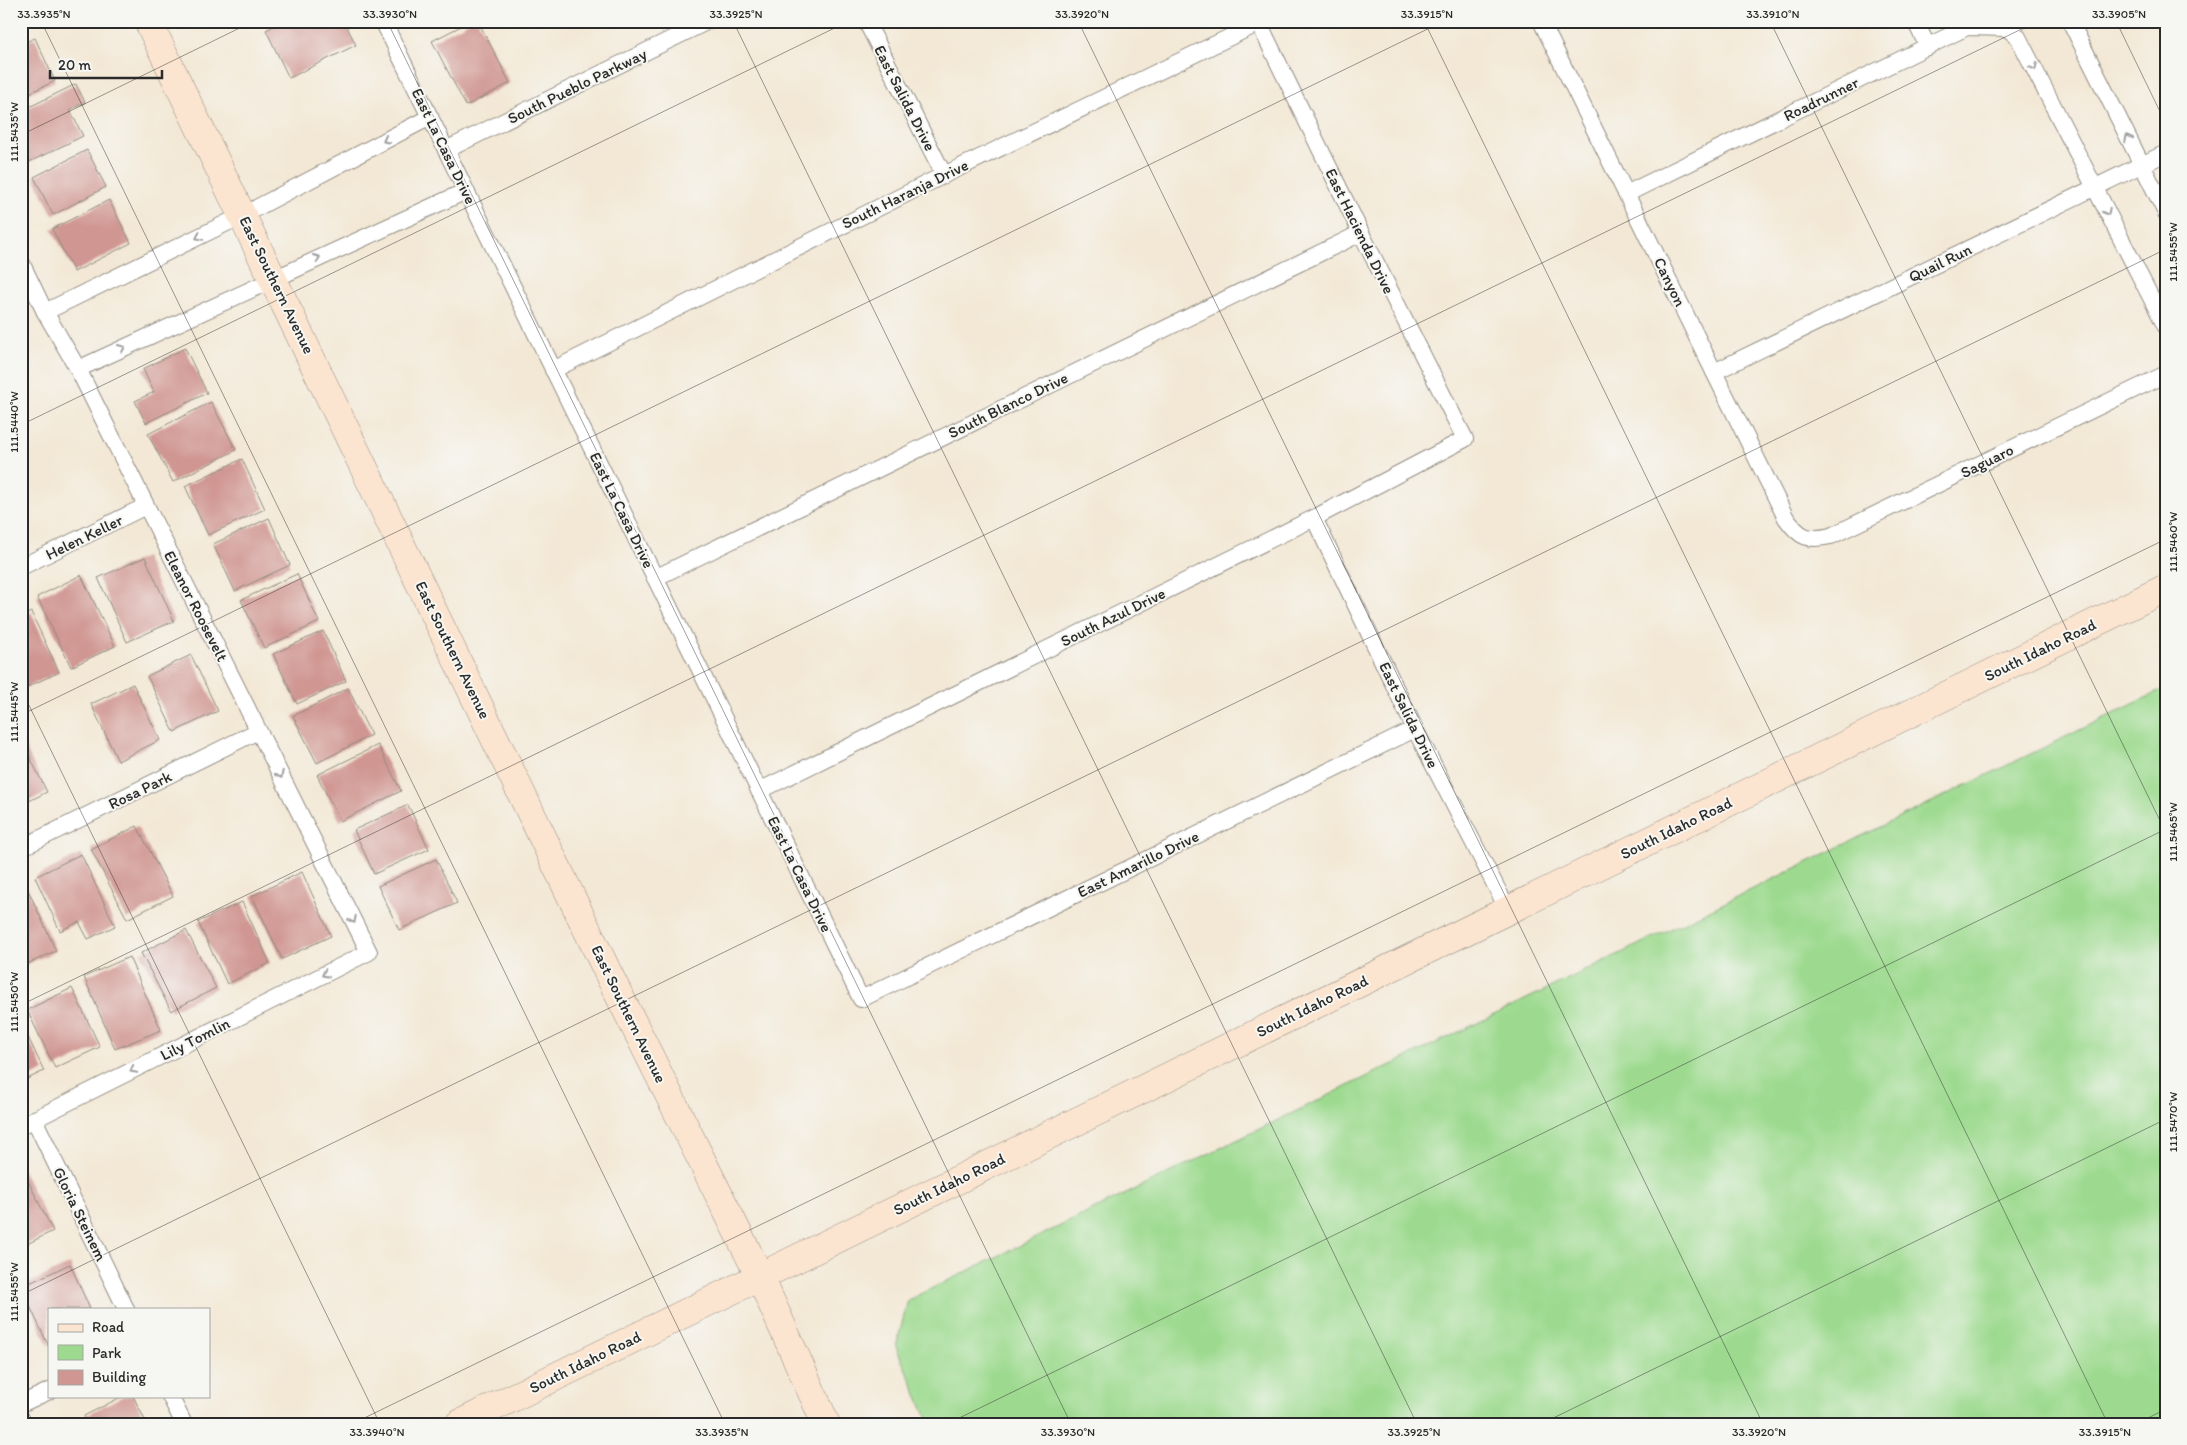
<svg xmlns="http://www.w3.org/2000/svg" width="2187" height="1445" font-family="Itim,sans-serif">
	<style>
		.green { fill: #9dda8f; stroke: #64825d }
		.building { fill: #d09692 }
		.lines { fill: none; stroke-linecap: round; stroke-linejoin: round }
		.service-casing { stroke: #8f8a80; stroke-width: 18 }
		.secondary-casing { stroke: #8f8a80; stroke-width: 29 }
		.service { stroke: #fff; stroke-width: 16 }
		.secondary { stroke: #fce5d0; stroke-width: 28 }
		.oneway { stroke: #a0a0a0 }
		.ticks { fill: none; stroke: #2b2b2b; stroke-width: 1; stroke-opacity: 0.45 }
		.labels { text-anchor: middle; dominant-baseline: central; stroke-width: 4; stroke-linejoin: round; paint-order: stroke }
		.street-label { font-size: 16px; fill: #2b2b2b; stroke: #f6f6f2 }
		.neatline { fill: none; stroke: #2b2b2b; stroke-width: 2 }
		.ticks-label { font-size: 12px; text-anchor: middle; fill: #2b2b2b }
	</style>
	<rect width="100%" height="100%" fill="#f6f6f2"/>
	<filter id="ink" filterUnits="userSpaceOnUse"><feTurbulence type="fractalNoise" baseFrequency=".02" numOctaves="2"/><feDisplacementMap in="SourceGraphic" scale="10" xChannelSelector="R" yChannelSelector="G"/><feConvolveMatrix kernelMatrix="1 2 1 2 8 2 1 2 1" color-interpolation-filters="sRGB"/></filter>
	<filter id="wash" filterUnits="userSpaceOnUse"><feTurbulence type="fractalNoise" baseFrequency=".0096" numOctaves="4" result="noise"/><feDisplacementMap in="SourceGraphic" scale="20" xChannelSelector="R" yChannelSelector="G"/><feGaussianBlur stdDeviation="1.12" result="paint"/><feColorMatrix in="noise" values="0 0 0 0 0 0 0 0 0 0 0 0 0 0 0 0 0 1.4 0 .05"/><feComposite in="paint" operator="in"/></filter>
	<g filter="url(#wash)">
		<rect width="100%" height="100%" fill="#f3e8d5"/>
		<path class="green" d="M 2166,688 L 2166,1424 L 930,1424 L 896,1347 L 908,1300 Z"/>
		<g id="blocks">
			<g class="building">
				<path d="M 284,21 L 344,21 L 356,45 L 289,78 L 266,30 Z"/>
				<path d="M 471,21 L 478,21 L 510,83 L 466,106 L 432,41 Z"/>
				<path d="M 35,38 L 55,81 L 21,97 L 21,44 Z"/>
				<path d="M 76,84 L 85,102 L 70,110 L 83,136 L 23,165 L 21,111 Z"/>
				<path d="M 87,150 L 106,187 L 53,215 L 34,177 Z"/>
				<path d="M 109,200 L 131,243 L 74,272 L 52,229 Z"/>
				<path d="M 185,348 L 207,393 L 146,423 L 135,401 L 154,392 L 143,369 Z"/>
				<path d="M 211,402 L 236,450 L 173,482 L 148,434 Z"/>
				<path d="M 242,459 L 265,509 L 208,535 L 185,486 Z"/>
				<path d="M 269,518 L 290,565 L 235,591 L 213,544 Z"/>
				<path d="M 145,557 L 174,621 L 127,642 L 98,578 Z"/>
				<path d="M 297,574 L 319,622 L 264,648 L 241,600 Z"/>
				<path d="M 81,575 L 115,646 L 71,667 L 37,597 Z"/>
				<path d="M 31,612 L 59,672 L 21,690 L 21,617 Z"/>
				<path d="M 323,631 L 346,681 L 297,704 L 273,654 Z"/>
				<path d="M 191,655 L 218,711 L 174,732 L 147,676 Z"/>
				<path d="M 133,684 L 160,740 L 118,761 L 91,704 Z"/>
				<path d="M 348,688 L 371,735 L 317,763 L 293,716 Z"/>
				<path d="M 21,739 L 47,792 L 21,805 Z"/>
				<path d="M 378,745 L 401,791 L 340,821 L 317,775 Z"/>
				<path d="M 408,805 L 429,849 L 374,874 L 354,830 Z"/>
				<path d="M 137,826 L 173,896 L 127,919 L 91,849 Z"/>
				<path d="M 81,854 L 115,926 L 88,939 L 79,922 L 60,931 L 35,877 Z"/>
				<path d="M 436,859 L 457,903 L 399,930 L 378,886 Z"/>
				<path d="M 302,872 L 331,936 L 282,959 L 252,896 Z"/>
				<path d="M 24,881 L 56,951 L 21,967 L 21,883 Z"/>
				<path d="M 242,902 L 270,963 L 227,984 L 198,922 Z"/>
				<path d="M 186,930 L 216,988 L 171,1011 L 141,953 Z"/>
				<path d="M 129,957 L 161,1030 L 115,1049 L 84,977 Z"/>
				<path d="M 72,988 L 100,1047 L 55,1068 L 27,1010 Z"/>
				<path d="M 21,1022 L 44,1071 L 21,1082 Z"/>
				<path d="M 21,1167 L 53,1231 L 21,1247 Z"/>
				<path d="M 70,1264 L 90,1309 L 49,1309 L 49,1347 L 21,1287 Z"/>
				<path d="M 123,1396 L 133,1396 L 147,1424 L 88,1424 L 84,1416 Z"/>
			</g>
		</g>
	</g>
	<g filter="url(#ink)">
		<use href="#blocks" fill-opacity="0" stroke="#8f8a80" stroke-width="1"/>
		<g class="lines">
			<g class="service-casing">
				<g id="service">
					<path d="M 383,21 L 861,999 L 1415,729"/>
					<path d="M 866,21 L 944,175"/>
					<path d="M 1541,21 L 1786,518 C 1800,538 1808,541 1831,536 L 2166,374"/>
					<path d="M 1915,21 L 1928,47"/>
					<path d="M 2070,21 L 2166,213"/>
					<path d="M 2007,28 L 2018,37 L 2166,327"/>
					<path d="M 446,150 L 708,21"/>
					<path d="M 1626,194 L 1967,27 L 2007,28 L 2020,21"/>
					<path d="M 21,262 L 45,312 L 78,369 L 369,952 L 21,1126"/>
					<path d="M 45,312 L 243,215 L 430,117"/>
					<path d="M 78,369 L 466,191"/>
					<path d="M 553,370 L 944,175 L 1259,23"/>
					<path d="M 1714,372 L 2166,153"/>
					<path d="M 1314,518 L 1415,729 L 1508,910"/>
					<path d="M 21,567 L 146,506"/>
					<path d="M 655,578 L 1361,233"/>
					<path d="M 759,791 L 1314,518 L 1465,439 L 1361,233 L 1258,21"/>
					<path d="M 21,848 L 258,731"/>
					<path d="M 34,1119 L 126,1309"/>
					<path d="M 170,1396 L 184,1424"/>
					<path d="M 21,1404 L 49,1391"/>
				</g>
			</g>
			<g class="secondary-casing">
				<g id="secondary">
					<path d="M 148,21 L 612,981 L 760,1277 L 826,1424"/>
					<path d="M 459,1424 L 2166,588"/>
				</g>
			</g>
			<use href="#service" class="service"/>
			<use href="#secondary" class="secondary"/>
		</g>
		<defs><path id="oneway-chevron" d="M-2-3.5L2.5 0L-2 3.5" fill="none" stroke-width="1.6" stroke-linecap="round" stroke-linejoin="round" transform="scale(1.25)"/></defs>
		<g class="oneway">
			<use href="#oneway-chevron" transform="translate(2034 67) rotate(63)"/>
			<use href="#oneway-chevron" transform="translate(2128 138) rotate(-117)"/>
			<use href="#oneway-chevron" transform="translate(386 140) rotate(152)"/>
			<use href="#oneway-chevron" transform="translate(2107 212) rotate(63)"/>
			<use href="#oneway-chevron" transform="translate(199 237) rotate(154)"/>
			<use href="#oneway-chevron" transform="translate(317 258) rotate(-24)"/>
			<use href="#oneway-chevron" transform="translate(122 348) rotate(-25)"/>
			<use href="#oneway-chevron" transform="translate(280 775) rotate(63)"/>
			<use href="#oneway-chevron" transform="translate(353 920) rotate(63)"/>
			<use href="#oneway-chevron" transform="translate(325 974) rotate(153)"/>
			<use href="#oneway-chevron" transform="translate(133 1070) rotate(153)"/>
		</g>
	</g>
	<path class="ticks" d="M 41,21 L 725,1424M 387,21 L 1071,1424M 733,21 L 1417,1424M 1078,21 L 1763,1424M 1424,21 L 2108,1424M 1770,21 L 2166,833M 2116,21 L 2166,124M 21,135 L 254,21M 21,425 L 849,21M 21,689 L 380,1424M 21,715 L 1444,21M 21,1005 L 2038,21M 21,1295 L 2166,249M 21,1398 L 34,1424M 352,1424 L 2166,539M 947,1424 L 2166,829M 1541,1424 L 2166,1119M 2136,1424 L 2166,1409"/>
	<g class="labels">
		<g class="street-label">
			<text transform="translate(577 86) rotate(-26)">South Pueblo Parkway</text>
			<text transform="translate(905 98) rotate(63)">East Salida Drive</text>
			<text transform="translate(1821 99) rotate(-26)">Roadrunner</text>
			<text transform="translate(444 146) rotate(64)">East La Casa Drive</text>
			<text transform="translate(905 194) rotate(-26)">South Haranja Drive</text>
			<text transform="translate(1360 231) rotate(64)">East Hacienda Drive</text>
			<text transform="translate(1940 263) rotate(-26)">Quail Run</text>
			<text transform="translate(1670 282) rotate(64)">Canyon</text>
			<text transform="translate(277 285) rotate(64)">East Southern Avenue</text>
			<text transform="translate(1008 405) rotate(-26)">South Blanco Drive</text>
			<text transform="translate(1987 461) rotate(-26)">Saguaro</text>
			<text transform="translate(622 510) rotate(64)">East La Casa Drive</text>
			<text transform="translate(84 537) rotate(-26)">Helen Keller</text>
			<text transform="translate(196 606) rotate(63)">Eleanor Roosevelt</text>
			<text transform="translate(1113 617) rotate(-26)">South Azul Drive</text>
			<text transform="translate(453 650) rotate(64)">East Southern Avenue</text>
			<text transform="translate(2040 650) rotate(-26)">South Idaho Road</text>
			<text transform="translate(1409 715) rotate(64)">East Salida Drive</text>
			<text transform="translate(140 790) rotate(-26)">Rosa Park</text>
			<text transform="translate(1676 828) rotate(-26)">South Idaho Road</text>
			<text transform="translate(1138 864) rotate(-26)">East Amarillo Drive</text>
			<text transform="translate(800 874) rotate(64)">East La Casa Drive</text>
			<text transform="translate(1312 1006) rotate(-26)">South Idaho Road</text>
			<text transform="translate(629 1014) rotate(64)">East Southern Avenue</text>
			<text transform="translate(195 1039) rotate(-27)">Lily Tomlin</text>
			<text transform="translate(949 1184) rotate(-26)">South Idaho Road</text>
			<text transform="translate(80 1214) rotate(64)">Gloria Steinem</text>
			<text transform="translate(585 1362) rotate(-26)">South Idaho Road</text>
		</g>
	</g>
	<rect width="2187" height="1445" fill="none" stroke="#f6f6f2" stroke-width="55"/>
	<rect x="48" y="1308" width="162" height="90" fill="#f6f6f2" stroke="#a5a5a2"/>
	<rect x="58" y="1324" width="25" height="8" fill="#fce5d0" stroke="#a5a5a2"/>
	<text x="92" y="1332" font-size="15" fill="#2b2b2b">Road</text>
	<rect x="58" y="1345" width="25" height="15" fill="#9dda8f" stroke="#a5a5a2"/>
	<text x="92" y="1358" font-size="15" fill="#2b2b2b">Park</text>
	<rect x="58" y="1370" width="25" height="15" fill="#d09692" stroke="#a5a5a2"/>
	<text x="92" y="1382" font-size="15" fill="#2b2b2b">Building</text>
	<path d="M50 70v8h112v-8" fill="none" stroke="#2b2b2b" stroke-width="2.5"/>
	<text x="58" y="70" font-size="15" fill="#2b2b2b" stroke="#f6f6f2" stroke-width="4" paint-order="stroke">20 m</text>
	<rect x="28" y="28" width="2132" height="1390" class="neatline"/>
	<g class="ticks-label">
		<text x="44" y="18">33.3935°N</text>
		<text x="390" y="18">33.3930°N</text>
		<text x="736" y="18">33.3925°N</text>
		<text x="1082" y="18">33.3920°N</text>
		<text x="1427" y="18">33.3915°N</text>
		<text x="1773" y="18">33.3910°N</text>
		<text x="2119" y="18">33.3905°N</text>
		<text transform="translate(14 132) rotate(-90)" y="4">111.5435°W</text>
		<text transform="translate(2173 252) rotate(-90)" y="4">111.5455°W</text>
		<text transform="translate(14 422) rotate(-90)" y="4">111.5440°W</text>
		<text transform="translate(2173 542) rotate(-90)" y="4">111.5460°W</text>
		<text transform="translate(14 712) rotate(-90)" y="4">111.5445°W</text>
		<text transform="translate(2173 832) rotate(-90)" y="4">111.5465°W</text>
		<text transform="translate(14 1002) rotate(-90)" y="4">111.5450°W</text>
		<text transform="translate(2173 1122) rotate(-90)" y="4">111.5470°W</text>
		<text transform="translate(14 1292) rotate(-90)" y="4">111.5455°W</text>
		<text x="377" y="1436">33.3940°N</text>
		<text x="722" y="1436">33.3935°N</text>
		<text x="1068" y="1436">33.3930°N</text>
		<text x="1414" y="1436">33.3925°N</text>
		<text x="1759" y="1436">33.3920°N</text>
		<text x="2105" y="1436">33.3915°N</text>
	</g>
</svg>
